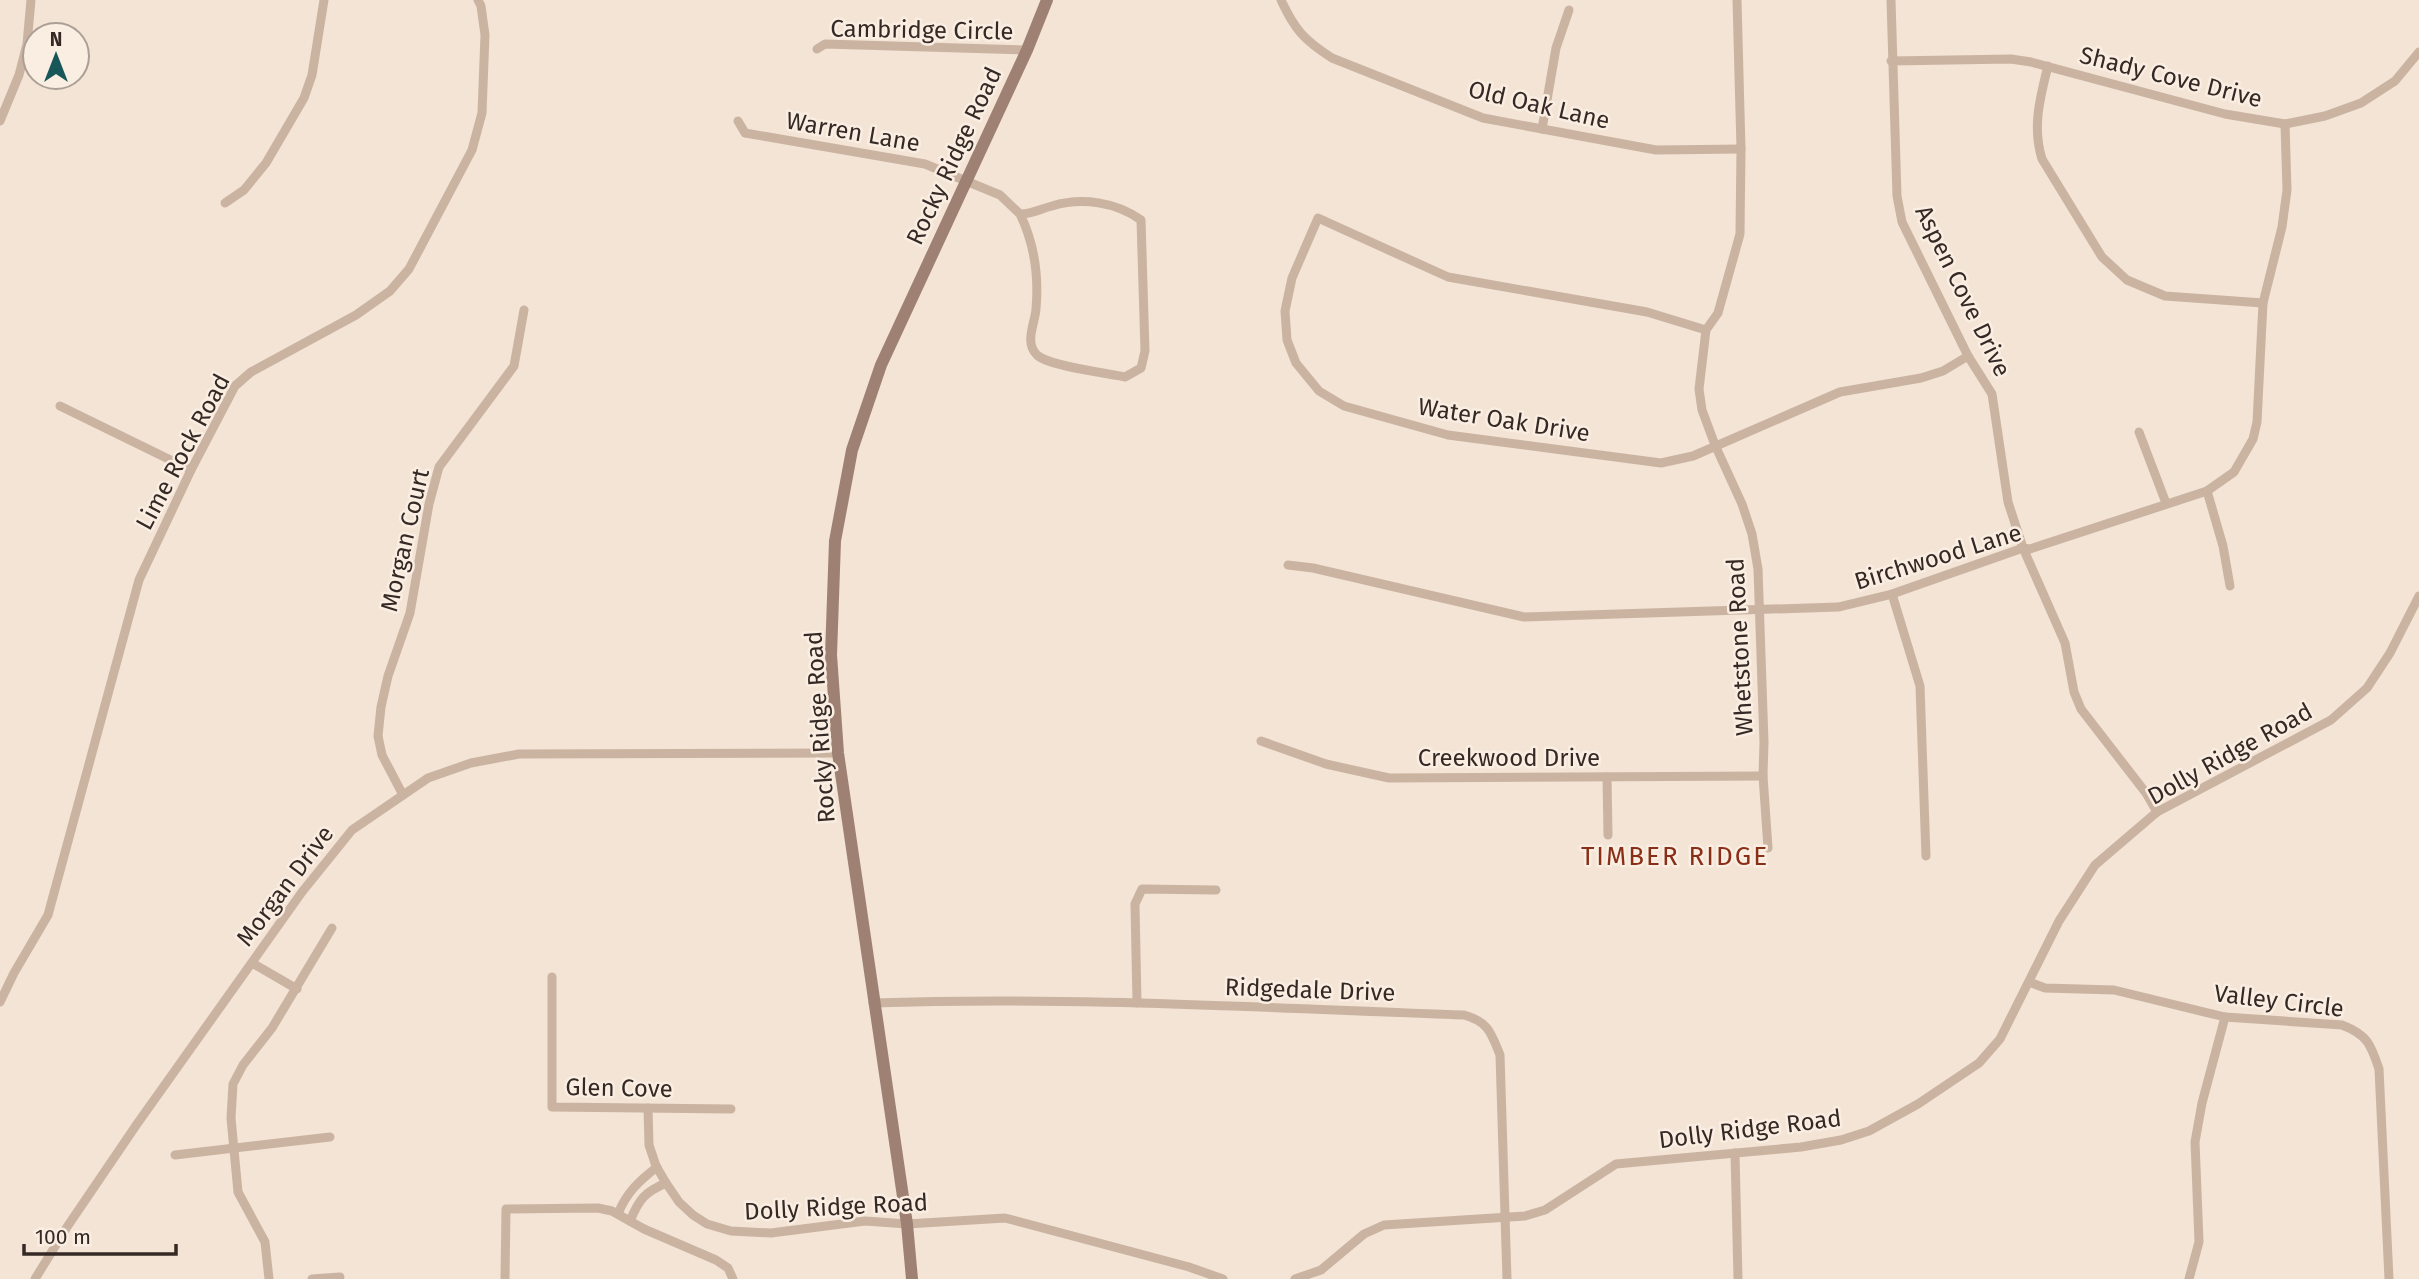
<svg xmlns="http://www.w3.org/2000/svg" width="2419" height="1279" font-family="'Fira Sans',sans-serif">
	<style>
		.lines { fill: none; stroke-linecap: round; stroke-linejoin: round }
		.street { stroke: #cbb3a1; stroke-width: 9 }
		.secondary { stroke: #9f8173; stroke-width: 12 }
		.labels { text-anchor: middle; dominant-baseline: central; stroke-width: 5; stroke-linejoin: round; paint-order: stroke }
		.street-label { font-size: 24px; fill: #352925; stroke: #faeee2 }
		.neighbourhood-label { font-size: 26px; letter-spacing: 2px; fill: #892f18; stroke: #faeee2 }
	</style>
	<rect width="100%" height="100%" fill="#f3e4d6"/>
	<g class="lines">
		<g class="street">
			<path d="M 1281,0 C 1295,30 1304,40 1332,58 L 1483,118 L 1656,150 L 1741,149"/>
			<path d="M 1737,0 L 1741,149 L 1740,234 L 1718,313 L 1706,330 L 1699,389 L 1702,410 L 1715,445 L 1742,504 L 1752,534 L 1758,569 L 1764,742 L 1763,776 L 1768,848"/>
			<path d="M 1891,0 L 1897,196 L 1902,222 L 1968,356 L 1992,394 L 2008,502 L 2023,548 L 2065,643 L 2074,692 L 2081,709 L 2146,793 L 2157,812"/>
			<path d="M 817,49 L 825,44 L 1027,50"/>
			<path d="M 1891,61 L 2011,59 L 2031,62 L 2225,114 L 2285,124 L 2325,116 L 2361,103 L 2395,81 L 2419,52"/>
			<path d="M 2048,66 C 2040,98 2032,127 2042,159 L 2102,257 L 2127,280 L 2165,296 L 2263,303"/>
			<path d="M 0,121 L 19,75 L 27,44 L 31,0"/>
			<path d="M 738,121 L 745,133 L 925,164 L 1000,195 L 1020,214 C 1033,214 1040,209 1052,206 C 1082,197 1116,202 1141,220 L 1145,351 L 1141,368 L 1125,377 C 1107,373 1048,366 1037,355 C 1024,343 1035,323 1036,309 C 1039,275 1035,245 1020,214"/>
			<path d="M 1542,129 L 1556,48 L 1569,10"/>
			<path d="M 225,203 L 244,190 L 266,163 L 304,98 L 312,75 L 324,0"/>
			<path d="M 1706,330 L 1647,312 L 1448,277 L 1318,218 L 1292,278 L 1285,311 L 1287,340 L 1296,363 L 1319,391 L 1344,406 L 1448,435 L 1661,463 L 1693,456 L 1840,392 L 1921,378 L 1943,371 L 1968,356"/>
			<path d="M 60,406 L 191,470"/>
			<path d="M 2139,432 L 2166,503"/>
			<path d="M 2207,491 L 2223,546 L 2230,586"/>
			<path d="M 1288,565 L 1313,568 L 1524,617 L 1838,607 L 1892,594 L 2023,548 L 2030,549 L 2207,491 L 2234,472 L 2253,439 L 2257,422 L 2263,303 L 2282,227 L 2287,190 L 2285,124"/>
			<path d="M 1892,594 L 1920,686 L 1926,856"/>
			<path d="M 1261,741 L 1326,764 L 1389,778 L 1763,776"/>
			<path d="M 1607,777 L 1608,835"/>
			<path d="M 403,795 L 382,755 L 378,736 L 381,707 L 388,676 L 410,613 L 429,504 L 439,467 L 514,366 L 524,310"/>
			<path d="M 252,963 L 297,989"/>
			<path d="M 552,977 L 552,1107 L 731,1109"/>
			<path d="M 2029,982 L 2045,988 L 2114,990 L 2225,1017 L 2342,1025 C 2368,1035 2371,1045 2379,1069 L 2389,1279"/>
			<path d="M 0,1002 L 14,973 L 48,915 L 139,580 L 191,470 L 235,386 L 251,372 L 356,315 L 390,291 L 409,269 L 472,150 L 482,113 L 485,35 L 481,6 L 478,0"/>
			<path d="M 873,1003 C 1070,996 1267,1008 1464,1015 C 1489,1022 1491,1033 1500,1055 L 1507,1279"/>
			<path d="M 1137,1003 L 1135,904 L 1142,889 L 1216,890"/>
			<path d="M 648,1108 L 649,1145 L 656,1166 L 666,1183 L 679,1202 L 693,1215 L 707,1224 L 731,1231 L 771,1233 L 865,1221 L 907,1224 L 1005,1218 L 1189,1267 L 1223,1279"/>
			<path d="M 1735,1153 L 1738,1279"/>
			<path d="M 175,1155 L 330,1137"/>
			<path d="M 618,1214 C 626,1193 639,1181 657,1167"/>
			<path d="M 630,1221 C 639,1199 645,1192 666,1183"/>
			<path d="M 35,1279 L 67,1227 L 137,1124 L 302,892 L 352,830 L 428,778 L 471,763 L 519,754 L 838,753"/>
			<path d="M 269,1279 L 265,1242 L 238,1192 L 231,1118 L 233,1084 L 243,1065 L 272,1028 L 332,928"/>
			<path d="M 312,1279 L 340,1277"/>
			<path d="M 505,1279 L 506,1209 L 598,1208 L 612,1211 L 644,1229 L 716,1260 L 728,1268 L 733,1279"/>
			<path d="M 1295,1279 L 1321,1270 L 1364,1234 L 1384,1225 L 1525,1216 L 1545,1210 L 1616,1164 L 1801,1147 L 1841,1140 L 1869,1131 L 1918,1104 L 1979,1063 L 2000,1039 L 2059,921 L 2095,865 L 2157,812 L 2331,720 L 2367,688 L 2390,653 L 2419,596"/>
			<path d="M 2189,1279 L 2199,1242 L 2195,1142 L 2202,1103 L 2225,1017"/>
		</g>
		<path class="secondary" d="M 912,1279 L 907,1224 L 838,753 L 831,655 L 835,541 L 852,450 L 881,365 L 1027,50 L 1047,0"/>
	</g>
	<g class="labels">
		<g class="street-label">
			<text transform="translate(922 30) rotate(1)">Cambridge Circle</text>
			<text transform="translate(2171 77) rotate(14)">Shady Cove Drive</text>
			<text transform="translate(1539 105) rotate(13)">Old Oak Lane</text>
			<text transform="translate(853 132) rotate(10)">Warren Lane</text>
			<text transform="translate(954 156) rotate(-65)">Rocky Ridge Road</text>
			<text transform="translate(1963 291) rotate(64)">Aspen Cove Drive</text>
			<text transform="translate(1504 420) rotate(9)">Water Oak Drive</text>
			<text transform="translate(183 452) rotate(-62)">Lime Rock Road</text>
			<text transform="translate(405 540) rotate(-77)">Morgan Court</text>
			<text transform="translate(1938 557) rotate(-17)">Birchwood Lane</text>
			<text transform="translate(1740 647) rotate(-93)">Whetstone Road</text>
			<text transform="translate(820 727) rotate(-94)">Rocky Ridge Road</text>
			<text transform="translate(2230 754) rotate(-29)">Dolly Ridge Road</text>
			<text x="1509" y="758">Creekwood Drive</text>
			<text transform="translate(285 886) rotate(-53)">Morgan Drive</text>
			<text transform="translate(1310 990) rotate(2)">Ridgedale Drive</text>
			<text transform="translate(2279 1001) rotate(7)">Valley Circle</text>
			<text transform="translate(619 1088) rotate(1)">Glen Cove</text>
			<text transform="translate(1750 1129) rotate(-7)">Dolly Ridge Road</text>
			<text transform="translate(836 1207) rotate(-3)">Dolly Ridge Road</text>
		</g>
		<g class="neighbourhood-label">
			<text x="1675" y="856">TIMBER RIDGE</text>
		</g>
	</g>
	<g transform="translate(56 56)"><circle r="33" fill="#faeee2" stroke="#ab9f96" stroke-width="2"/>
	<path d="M0-5L12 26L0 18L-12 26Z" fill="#185759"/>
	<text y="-10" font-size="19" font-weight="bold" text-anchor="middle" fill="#352925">N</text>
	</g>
	<path d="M24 1244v10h152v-10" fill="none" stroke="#352925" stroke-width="3.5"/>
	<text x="35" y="1244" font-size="21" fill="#352925" stroke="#faeee2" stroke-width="5" paint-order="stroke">100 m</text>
</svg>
